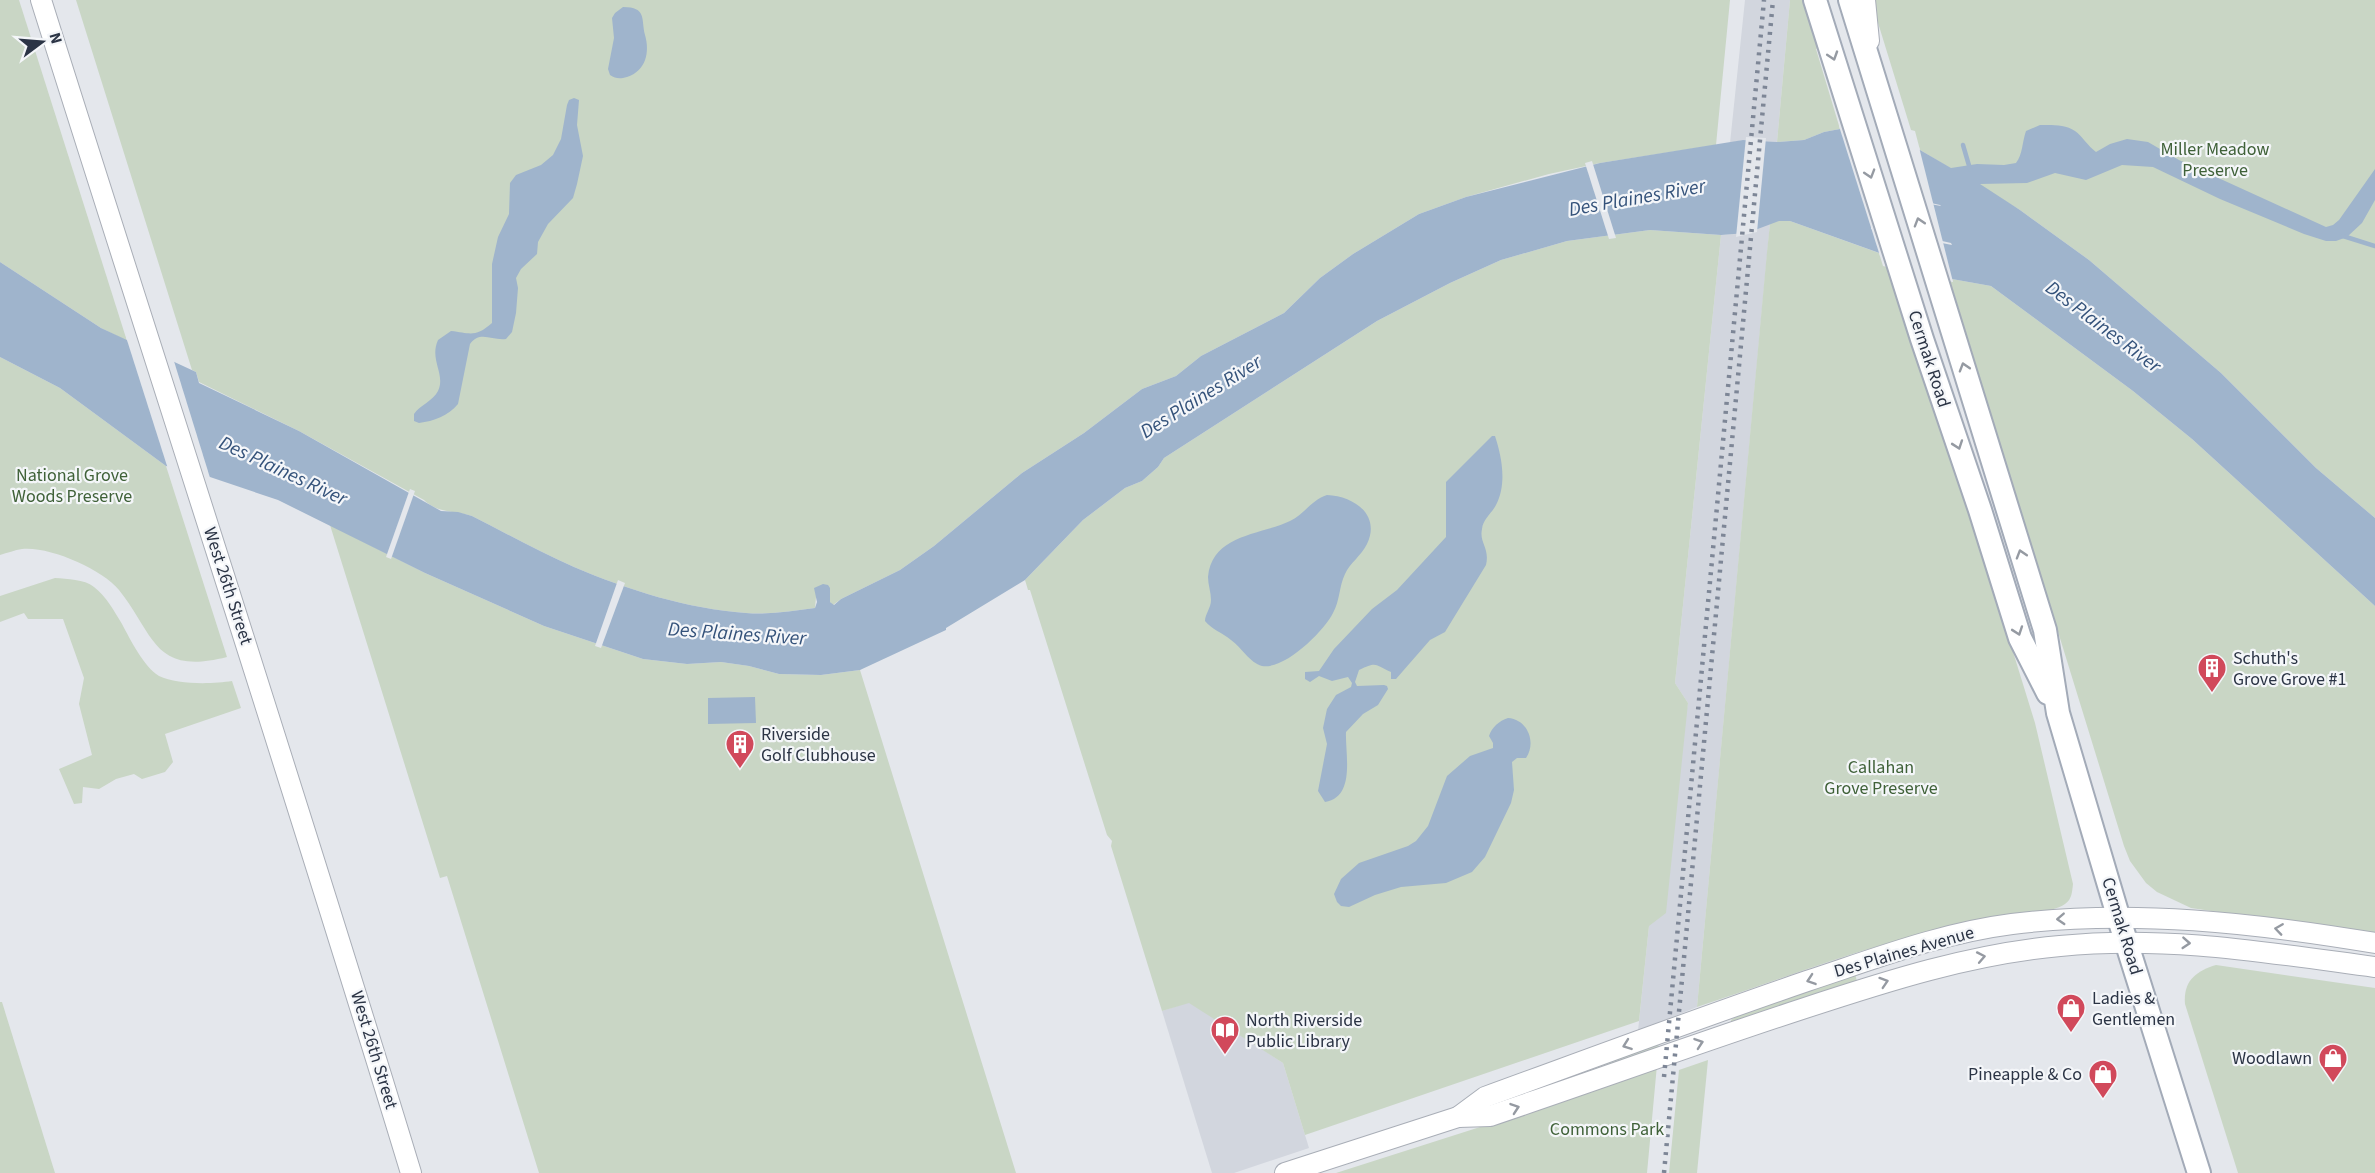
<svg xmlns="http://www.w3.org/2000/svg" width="2375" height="1173" font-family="'Source Sans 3',sans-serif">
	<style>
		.built { fill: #d2d6de }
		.green { fill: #c9d6c5 }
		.water { fill: #9fb4cc; fill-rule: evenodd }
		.pier { fill: #e4e7ec }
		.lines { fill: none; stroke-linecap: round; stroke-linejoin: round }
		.stream { stroke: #9fb4cc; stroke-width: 4.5 }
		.secondary-casing { stroke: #a9aeb7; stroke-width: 22 }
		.primary-casing { stroke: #a3abb8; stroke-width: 26 }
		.secondary { stroke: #fff; stroke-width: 20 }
		.primary { stroke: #fff; stroke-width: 22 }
		.rail { stroke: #7d8696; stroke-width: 4.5; stroke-dasharray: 3 6; stroke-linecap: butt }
		.oneway { stroke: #959aa2 }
		.labels { text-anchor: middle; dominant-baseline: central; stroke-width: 4.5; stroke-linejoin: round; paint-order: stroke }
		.park-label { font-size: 18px; fill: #3f6138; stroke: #f4f6f9 }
		.street-label { font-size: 18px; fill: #2b3445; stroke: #f4f6f9 }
		.poi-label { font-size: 18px; fill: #2b3445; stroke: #f4f6f9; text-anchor: start }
		.water-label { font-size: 20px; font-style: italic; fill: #34527a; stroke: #f4f6f9 }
	</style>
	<rect width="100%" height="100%" fill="#e4e7ec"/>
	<g class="built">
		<path d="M 1745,0 L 1790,0 L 1777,142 L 1743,140 L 1730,143 Z"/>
		<path d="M 1770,223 L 1697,1007 L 1638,1031 L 1649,926 L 1688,703 L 1675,683 L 1721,235 L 1747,233 Z"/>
		<path d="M 1189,1002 L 1283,1063 L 1309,1148 L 1234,1173 L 1212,1173 L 1162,1011 Z"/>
	</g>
	<g class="green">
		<path d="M 0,0 L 19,0 L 127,341 L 101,328 L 0,262 Z"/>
		<path d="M 76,0 L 1730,0 L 1716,145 L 1600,163 L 1549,174 L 1466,197 L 1419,214 L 1353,254 L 1320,278 L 1284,313 L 1201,356 L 1176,376 L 1142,389 L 1084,433 L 1022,473 L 934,546 L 900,570 L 841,599 L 833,605 L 830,602 L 830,588 L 816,597 L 815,608 C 792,611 769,615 746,613 C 688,609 628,590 574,567 C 539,552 506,533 472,516 C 455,511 437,513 424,500 L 299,431 L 199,382 L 196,372 L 192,370 Z"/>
		<path d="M 1790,0 L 1805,0 L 1819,47 L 1816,49 L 1840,129 L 1824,132 L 1804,140 L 1777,142 Z"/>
		<path d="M 1871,0 L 2375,0 L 2375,518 L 2316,468 L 2221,373 L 2089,260 L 2020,210 L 1920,150 L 1915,131 L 1911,130 Z"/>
		<path d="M 1778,221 L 1790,221 L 1879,253 L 1883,266 L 1887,267 L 1971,516 L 2035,723 L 2073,884 C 2072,892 2072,899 2065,904 C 2049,915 2001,916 1980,920 C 1884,939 1790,976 1697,1007 L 1767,252 L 1770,223 Z"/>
		<path d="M 1650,230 L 1721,235 L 1675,683 L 1688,703 L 1666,913 L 1649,926 L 1639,1021 L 1305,1135 L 1283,1063 L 1189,1003 L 1162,1011 L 1111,846 L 1112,841 L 1107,835 L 1030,590 L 1028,590 L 1025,580 L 1083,520 L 1125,488 L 1142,481 L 1158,467 L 1164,458 L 1377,321 L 1450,283 L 1501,260 L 1567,241 Z"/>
		<path d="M 1952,279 L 1991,286 L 2133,391 L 2192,439 L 2375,606 L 2375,935 L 2191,908 L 2157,892 L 2146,883 L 2130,861 L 2124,846 L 1950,281 L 1953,282 Z"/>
		<path d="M 0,357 L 60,388 L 166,466 L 227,657 C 153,676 155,635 119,590 C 102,569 49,546 22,549 C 15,550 7,553 0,555 Z"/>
		<path d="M 330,525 L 425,573 L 544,626 L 643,659 L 687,664 L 721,662 L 749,666 L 779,674 L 821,675 L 860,670 L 1016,1173 L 539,1173 L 447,876 L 440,878 Z"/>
		<path d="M 55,578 C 67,579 84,579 94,587 C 107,597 114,611 122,624 C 130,639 144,667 159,676 C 177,685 213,684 232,681 L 241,708 L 165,734 L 173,762 L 165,772 L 142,779 L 134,774 L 116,779 L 99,789 L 83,787 L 82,803 L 74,804 L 59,769 L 92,755 L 79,704 L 84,678 L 63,619 L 28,619 L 24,613 L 0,622 L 0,596 Z"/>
		<path d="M 2216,965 L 2375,988 L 2375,1173 L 2238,1173 L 2185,1004 C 2183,981 2196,971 2216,965 Z"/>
		<path d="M 1855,973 L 1857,982 L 1731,1022 L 1731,1020 L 1745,1011 Z"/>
		<path d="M 0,1002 L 2,1002 L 55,1173 L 0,1173 Z"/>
		<path d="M 1659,1043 L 1658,1048 L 1511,1099 L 1511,1097 Z"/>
		<path d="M 1708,1060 L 1697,1173 L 1669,1173 L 1679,1070 Z"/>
		<path d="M 1657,1065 L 1647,1173 L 1336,1173 L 1524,1113 Z"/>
	</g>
	<g class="water">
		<path d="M 623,7 C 647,7 641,19 645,35 C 650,52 646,71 627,77 C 620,79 616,79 610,75 L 608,69 L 614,38 L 612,18 L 615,13 Z"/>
		<path d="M 574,98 L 579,100 L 577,125 L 583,156 L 577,184 L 573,198 L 548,224 L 538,242 L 537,254 L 521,269 L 516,278 L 518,288 L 516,313 L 512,332 L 506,339 C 492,341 480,330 470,344 L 458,404 C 448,416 434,421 419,423 L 414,421 L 414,414 C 420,405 433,401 438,391 C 446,374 429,360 438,340 L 451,331 C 470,333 475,338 492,323 L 492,264 L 498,237 L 509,214 L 510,183 L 516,175 L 541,165 L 553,155 L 561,139 L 567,105 L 569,100 Z"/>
		<path d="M 2040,125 C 2051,125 2065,124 2075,131 C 2082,136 2088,146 2096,152 L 2110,144 L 2127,139 L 2148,142 L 2179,160 L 2326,227 L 2333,225 L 2339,220 L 2375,169 L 2375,200 L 2362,223 L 2347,237 L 2336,241 L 2326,241 L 2304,234 L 2220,199 L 2153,167 L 2122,165 L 2086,180 L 2055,173 L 2027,183 L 1980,184 L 2020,210 L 2089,260 L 2221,373 L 2316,468 L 2375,518 L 2375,606 L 2192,439 L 2133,391 L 1991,286 L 1952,279 L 1790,221 L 1779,221 L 1747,233 L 1721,235 L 1650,230 L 1567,241 L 1501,260 L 1450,283 L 1377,321 L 1164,458 L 1158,467 L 1142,481 L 1125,488 L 1083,520 L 1025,580 L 946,628 L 946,630 L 860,670 L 821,675 L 779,674 L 749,666 L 721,662 L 687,664 L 643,659 L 544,626 L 425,573 L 278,500 L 210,477 L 166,466 L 60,388 L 0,357 L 0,262 L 101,328 L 196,372 L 199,383 L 299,431 L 441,511 L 458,512 L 472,516 C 506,533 539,552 574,567 C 628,590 688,609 746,613 C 769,615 792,611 815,608 L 817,602 L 814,588 L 823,584 L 828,585 L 830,588 L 830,602 L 834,605 L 841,599 L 900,570 L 934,546 L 1022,473 L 1084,433 L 1142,389 L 1176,376 L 1201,356 L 1284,313 L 1320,278 L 1353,254 L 1419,214 L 1466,197 L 1600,163 L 1743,140 L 1777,142 L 1804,140 L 1824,132 L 1840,129 L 1920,150 L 1951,168 L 1977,164 L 2004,165 L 2016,163 C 2023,154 2022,142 2026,131 ZM 1859,187 L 1940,205 L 1941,206 L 1860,191 ZM 1871,225 L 1951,243 L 1952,245 L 1871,229 Z"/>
		<path d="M 1492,436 L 1495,436 C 1502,457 1507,484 1496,505 C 1492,513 1483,519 1482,529 C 1479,543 1490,548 1486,565 L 1445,632 L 1430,640 L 1396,679 L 1391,679 L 1391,672 C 1374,665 1378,661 1359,670 L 1355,682 L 1357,686 L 1384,685 L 1387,686 L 1388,689 L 1378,705 L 1363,714 L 1346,732 C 1345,754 1356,797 1325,802 L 1318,791 L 1327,744 L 1323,728 L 1327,709 L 1336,695 L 1351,687 L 1352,683 L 1348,677 L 1332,681 L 1319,676 L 1310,682 L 1305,679 L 1305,672 L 1319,671 L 1334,649 L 1372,609 L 1397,590 L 1446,537 L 1446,482 Z"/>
		<path d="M 1327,495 C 1354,496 1381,515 1367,544 C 1361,556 1350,563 1345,574 C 1339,586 1340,601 1333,613 C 1324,631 1285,670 1262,666 C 1250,663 1241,647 1231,640 C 1223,633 1211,629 1205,621 C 1205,614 1211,608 1211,600 C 1211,592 1208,585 1208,577 C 1212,534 1261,535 1290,521 C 1305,514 1311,500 1327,495 Z"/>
		<path d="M 755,697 L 756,723 L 708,724 L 708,698 Z"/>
		<path d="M 1508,718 C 1527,719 1537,742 1526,758 L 1517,758 L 1512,762 L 1514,790 L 1511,803 L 1485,857 L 1472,872 L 1446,883 L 1401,887 L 1375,895 L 1349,907 L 1341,906 L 1337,902 L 1334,894 L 1341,879 L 1359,863 L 1408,846 L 1416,841 L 1428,826 L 1447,776 L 1470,756 L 1493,748 L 1493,743 L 1489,736 C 1492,727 1499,721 1508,718 Z"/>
	</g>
	<g class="pier">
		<path d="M 1839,126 L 1919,147 L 1953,282 L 1880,256 Z"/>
		<path d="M 1746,137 L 1766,138 L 1757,232 L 1736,237 Z"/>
		<path d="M 1592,161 L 1616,238 L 1609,239 L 1585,163 Z"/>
		<path d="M 126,337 L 173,358 L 211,481 L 168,469 Z"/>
		<path d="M 410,489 L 415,491 L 391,559 L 386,557 Z"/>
		<path d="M 618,580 L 625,583 L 601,648 L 595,646 Z"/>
	</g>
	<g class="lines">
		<g class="stream">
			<path d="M 1963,145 L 1970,169"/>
			<path d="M 2343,236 L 2375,246"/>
		</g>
		<g class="secondary-casing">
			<g id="secondary">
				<path d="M 41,0 C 164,391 292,781 411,1173"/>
				<path d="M 1865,0 L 1869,41"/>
				<path d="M 1458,1117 L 1485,1097 C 1592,1058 1699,1018 1807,981 C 1874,959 1941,933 2012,924 C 2133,909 2255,923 2375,943"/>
				<path d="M 1285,1173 L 1458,1117 L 1490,1116 C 1594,1081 1698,1043 1802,1009 C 1887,981 1971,954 2060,946 C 2166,935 2270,953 2375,967"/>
			</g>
		</g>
		<g class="primary-casing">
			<g id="primary">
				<path d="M 1815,0 L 1922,339 L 1980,510 L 2020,638 L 2048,693"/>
				<path d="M 1850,0 L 2045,630 L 2058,713 L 2119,919 L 2199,1173"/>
			</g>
		</g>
		<use href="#secondary" class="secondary"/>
		<use href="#primary" class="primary"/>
		<g class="rail">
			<path d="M 1664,1077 L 1764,0"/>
			<path d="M 1664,1173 L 1773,0"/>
		</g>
	</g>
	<defs><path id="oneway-chevron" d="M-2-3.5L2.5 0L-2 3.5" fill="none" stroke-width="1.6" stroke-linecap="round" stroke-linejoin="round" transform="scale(1.5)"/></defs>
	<g class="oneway">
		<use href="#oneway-chevron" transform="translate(1833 56) rotate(72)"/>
		<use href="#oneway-chevron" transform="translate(1870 174) rotate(73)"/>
		<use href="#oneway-chevron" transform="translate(1919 222) rotate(-107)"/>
		<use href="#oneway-chevron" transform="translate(1964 367) rotate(-107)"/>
		<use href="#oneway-chevron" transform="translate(1958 445) rotate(71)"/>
		<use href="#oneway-chevron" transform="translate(2021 554) rotate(-107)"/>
		<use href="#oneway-chevron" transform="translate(2018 631) rotate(71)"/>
		<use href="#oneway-chevron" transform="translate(2061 919) rotate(177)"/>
		<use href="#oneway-chevron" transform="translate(2279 929) rotate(-172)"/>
		<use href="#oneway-chevron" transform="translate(2186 943) rotate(4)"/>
		<use href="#oneway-chevron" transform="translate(1981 957) rotate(-11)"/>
		<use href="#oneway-chevron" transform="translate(1811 980) rotate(161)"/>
		<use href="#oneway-chevron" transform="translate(1884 982) rotate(-18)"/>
		<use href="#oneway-chevron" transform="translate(1699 1043) rotate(-19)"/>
		<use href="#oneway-chevron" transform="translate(1627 1045) rotate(160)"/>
		<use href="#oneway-chevron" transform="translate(1515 1108) rotate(-19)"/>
	</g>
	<defs>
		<g id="building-pin" transform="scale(1.5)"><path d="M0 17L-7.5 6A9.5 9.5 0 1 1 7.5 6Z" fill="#d1495b" stroke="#f4f6f9"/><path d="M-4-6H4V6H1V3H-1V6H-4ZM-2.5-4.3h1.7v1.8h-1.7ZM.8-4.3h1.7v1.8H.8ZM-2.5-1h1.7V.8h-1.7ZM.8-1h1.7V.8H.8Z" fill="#fff"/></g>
		<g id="shop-pin" transform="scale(1.5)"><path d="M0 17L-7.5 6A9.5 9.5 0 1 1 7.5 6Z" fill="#d1495b" stroke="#f4f6f9"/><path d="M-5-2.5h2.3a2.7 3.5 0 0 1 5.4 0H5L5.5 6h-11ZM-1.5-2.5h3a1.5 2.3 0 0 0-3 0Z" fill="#fff"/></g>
		<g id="library-pin" transform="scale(1.5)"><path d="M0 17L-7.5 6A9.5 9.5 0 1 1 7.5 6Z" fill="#d1495b" stroke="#f4f6f9"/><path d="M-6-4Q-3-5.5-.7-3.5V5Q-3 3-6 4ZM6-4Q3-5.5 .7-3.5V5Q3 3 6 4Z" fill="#fff"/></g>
	</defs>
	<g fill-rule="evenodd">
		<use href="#building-pin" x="2212" y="668"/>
		<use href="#building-pin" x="740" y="744"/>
		<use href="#shop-pin" x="2071" y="1008"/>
		<use href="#library-pin" x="1225" y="1030"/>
		<use href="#shop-pin" x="2333" y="1058"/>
		<use href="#shop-pin" x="2103" y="1074"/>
	</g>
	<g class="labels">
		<g class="park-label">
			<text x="2215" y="149">Miller Meadow<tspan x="2215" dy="21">Preserve</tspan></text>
			<text x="72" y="475">National Grove<tspan x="72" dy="21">Woods Preserve</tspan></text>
			<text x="1881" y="767">Callahan<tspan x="1881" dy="21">Grove Preserve</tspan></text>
			<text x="1607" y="1129">Commons Park</text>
		</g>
		<g class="street-label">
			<text transform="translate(1929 359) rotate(72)">Cermak Road</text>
			<text transform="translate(228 586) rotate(72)">West 26th Street</text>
			<text transform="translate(2122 926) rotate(73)">Cermak Road</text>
			<text transform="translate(1904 952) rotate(-16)">Des Plaines Avenue</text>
			<text transform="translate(374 1050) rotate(73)">West 26th Street</text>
		</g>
		<g class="poi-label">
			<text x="2233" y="658">Schuth's<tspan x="2233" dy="21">Grove Grove #1</tspan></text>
			<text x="761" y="734">Riverside<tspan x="761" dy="21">Golf Clubhouse</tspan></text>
			<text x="2092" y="998">Ladies &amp;<tspan x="2092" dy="21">Gentlemen</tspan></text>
			<text x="1246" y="1020">North Riverside<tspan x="1246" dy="21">Public Library</tspan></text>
			<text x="2312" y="1058" text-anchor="end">Woodlawn</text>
			<text x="2082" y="1074" text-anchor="end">Pineapple &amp; Co</text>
		</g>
		<g class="water-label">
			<text transform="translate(1637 198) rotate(-10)">Des Plaines River</text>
			<text transform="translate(2103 327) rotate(37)">Des Plaines River</text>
			<text transform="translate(1201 397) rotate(-32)">Des Plaines River</text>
			<text transform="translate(283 471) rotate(25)">Des Plaines River</text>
			<text transform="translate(737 634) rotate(4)">Des Plaines River</text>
		</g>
	</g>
	<g transform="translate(42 42) rotate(74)" stroke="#f4f6f9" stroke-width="4.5" paint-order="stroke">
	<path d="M0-4.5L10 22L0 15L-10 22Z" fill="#2b3445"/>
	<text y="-9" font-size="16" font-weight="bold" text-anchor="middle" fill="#2b3445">N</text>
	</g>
</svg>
